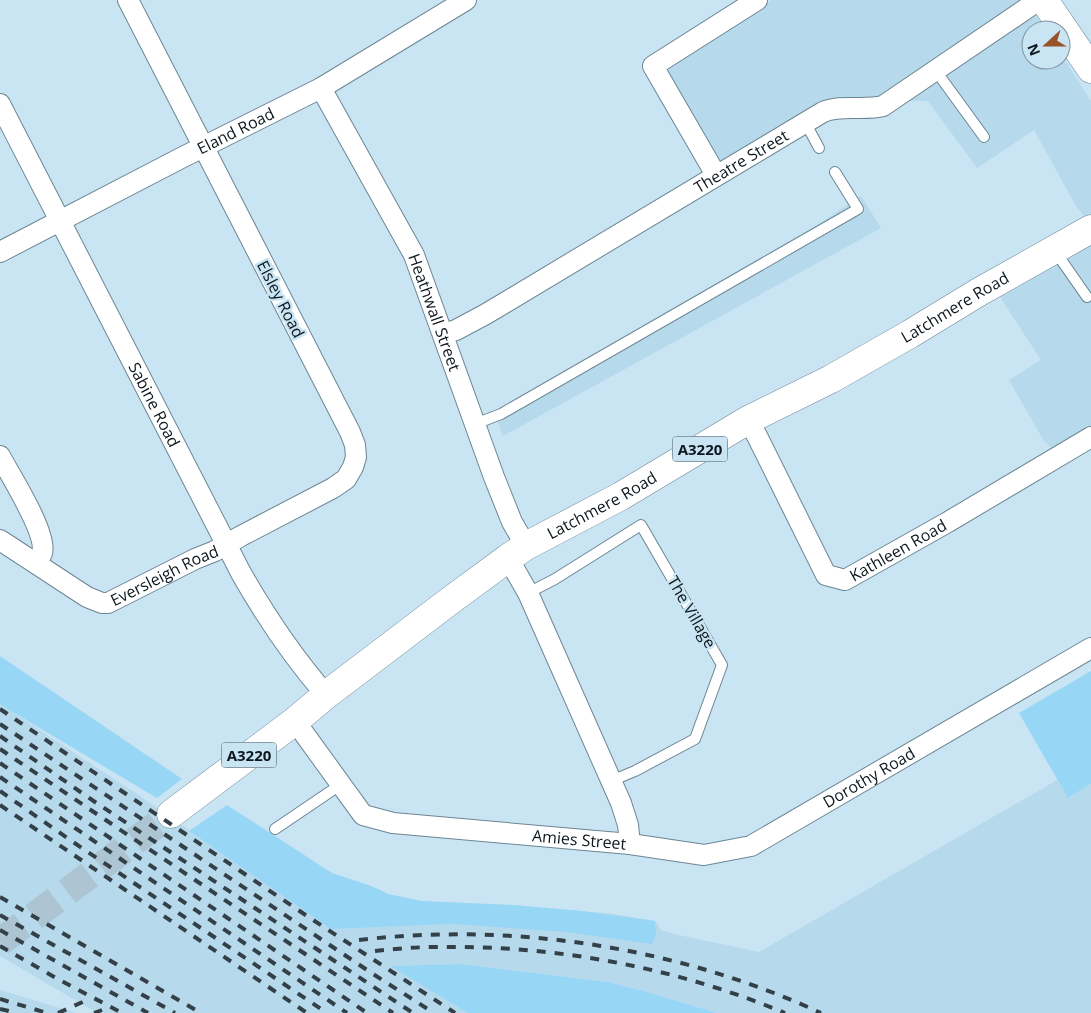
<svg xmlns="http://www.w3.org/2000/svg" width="1091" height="1013" font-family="'Open Sans',sans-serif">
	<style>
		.built { fill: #b7d9ec }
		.green { fill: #98d6f6 }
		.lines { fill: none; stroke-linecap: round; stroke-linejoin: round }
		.trunk-tunnel { stroke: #adc5d3; stroke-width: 28; stroke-dasharray: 28 14; stroke-linecap: butt }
		.service-casing { stroke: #6c8693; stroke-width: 12 }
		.minor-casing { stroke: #6c8693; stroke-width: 22 }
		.primary-casing { stroke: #6c8693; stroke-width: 29 }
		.trunk-casing { stroke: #6c8693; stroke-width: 29 }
		.service { stroke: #fff; stroke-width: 10 }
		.minor { stroke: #fff; stroke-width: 20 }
		.primary { stroke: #fff; stroke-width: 28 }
		.trunk { stroke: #fff; stroke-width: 28 }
		.rail { stroke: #334048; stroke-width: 4; stroke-dasharray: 9 9; stroke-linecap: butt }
		.labels { text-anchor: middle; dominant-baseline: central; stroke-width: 5; stroke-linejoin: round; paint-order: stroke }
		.shield { fill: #c9e4f3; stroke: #45545d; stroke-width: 1 }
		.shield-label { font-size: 15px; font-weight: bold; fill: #0d171d }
		.street-label { font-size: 16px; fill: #0d171d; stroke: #c9e4f3 }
	</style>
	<rect width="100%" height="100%" fill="#c9e4f3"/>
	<g class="built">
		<path d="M 772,0 L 1025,0 L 1046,30 L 1031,30 L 1031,60 L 1061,60 L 1061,54 L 1091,101 L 1091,217 L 1086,219 L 1076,206 L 1034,130 L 977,168 L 928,101 L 858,100 L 725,165 L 713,160 L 667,78 L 670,64 Z"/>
		<path d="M 861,196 L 881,228 L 503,436 L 494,412 L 820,223 Z"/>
		<path d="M 1091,239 L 1091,431 L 1056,452 L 1044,441 L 1009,380 L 1041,360 L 1002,300 L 999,290 Z"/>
		<path d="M 0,704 L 140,796 L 186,828 L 194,835 L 257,877 L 369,885 L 388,894 L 421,901 L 512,905 L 614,914 L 655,921 L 661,930 L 674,934 L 759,952 L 1057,780 L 1069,798 L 1091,784 L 1091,1013 L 717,1013 L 644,991 L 608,982 L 460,964 L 391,966 L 468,1013 L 94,1013 L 94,1011 L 0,956 Z"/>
		<path d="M 0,990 L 20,996 L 76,1013 L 0,1013 Z"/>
	</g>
	<g class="green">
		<path d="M 0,656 L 182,779 L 157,798 L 6,708 L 0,704 Z"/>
		<path d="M 1091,671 L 1091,784 L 1068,798 L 1019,713 Z"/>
		<path d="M 227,805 L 332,873 L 371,886 L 388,894 L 421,901 L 512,905 L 582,911 L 655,921 L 656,935 L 652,944 L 566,932 L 451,924 L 331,929 L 189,831 Z"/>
		<path d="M 460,964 L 608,982 L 644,991 L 717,1013 L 468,1013 L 390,966 Z"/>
	</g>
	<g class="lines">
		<path class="trunk-tunnel" d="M 0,942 L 171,814"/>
		<g class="service-casing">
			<g id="service">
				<path d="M 936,71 L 984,137"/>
				<path d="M 805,122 L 819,148"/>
				<path d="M 1055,251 L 1087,297"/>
				<path d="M 475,424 L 501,414 L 858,209 L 835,172"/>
				<path d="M 528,593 L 555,579 L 641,525 L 722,665 L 695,739 L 635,771 L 611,781"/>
				<path d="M 275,829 L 340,785"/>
			</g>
		</g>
		<g class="minor-casing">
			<g id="minor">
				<path id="s1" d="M 321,88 L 414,255 L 494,477 L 512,522 L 526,546"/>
				<path id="s2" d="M 0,104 L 241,573 C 266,617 293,657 326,695"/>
				<path d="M 716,175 L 653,66 L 757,0"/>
				<path id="s3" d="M 0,252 L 183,157 L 321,88 L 466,0"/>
				<path id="s4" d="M 443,334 L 456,330 L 486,314 L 823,112 C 841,104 863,111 883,106 L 1039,0"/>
				<path id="s5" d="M 748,420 L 757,436 L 826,575 L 845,580 L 948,522 L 1091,437"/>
				<path d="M 0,456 C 10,475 48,534 42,553 C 41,557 37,560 36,563"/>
				<path id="s6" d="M 0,540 L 87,597 L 102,603 L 108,603 L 195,559 L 215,551 L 241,536 L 333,488 L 346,479 L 353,467 L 356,457 L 355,445 L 350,432 L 128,0"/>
				<path d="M 508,558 L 528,593 L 621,803 L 628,825 L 630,844"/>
				<path id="s7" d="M 295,721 L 363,815 L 393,823 L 630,844 L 704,855 L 751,846 L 1091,648"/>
			</g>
		</g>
		<g class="primary-casing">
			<path id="primary" d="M 1044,0 L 1091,69"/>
		</g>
		<g class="trunk-casing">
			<g id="trunk">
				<path id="s8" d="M 171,814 L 295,721 L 326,695 L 447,603 L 508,558 L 526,546 L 621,496 L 748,420 L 831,379 L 910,334 L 979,292 L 1091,229"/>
			</g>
		</g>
		<use href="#service" class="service"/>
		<use href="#minor" class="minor"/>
		<use href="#primary" class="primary"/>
		<use href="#trunk" class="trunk"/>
		<g class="rail">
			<path d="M 0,709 L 310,918 L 455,1013"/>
			<path d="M 0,724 L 373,974 L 434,1013"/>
			<path d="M 0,736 L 95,802 L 413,1013"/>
			<path d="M 0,749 L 393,1013"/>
			<path d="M 0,763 L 367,1013"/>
			<path d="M 0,777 L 347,1013"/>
			<path d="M 0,791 L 73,842 L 327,1013"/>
			<path d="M 0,805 L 307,1013"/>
			<path d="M 0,897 L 201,1013"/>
			<path d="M 0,915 L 175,1013"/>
			<path d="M 0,930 L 148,1013"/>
			<path d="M 359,940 C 515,922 678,947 821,1013"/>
			<path d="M 0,946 L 56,978 L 122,1013"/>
			<path d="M 375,951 C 395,949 415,947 436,947 C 554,945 675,967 785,1013"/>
			<path d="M 0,999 L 47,1013"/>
			<path d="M 0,1009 L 17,1013"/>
			<path d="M 58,1013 L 85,1001"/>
			<path d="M 94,1013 L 102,1010"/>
		</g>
	</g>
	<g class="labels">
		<g class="shield">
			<rect x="672.5" y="436.5" width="55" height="25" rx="4"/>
			<rect x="221.5" y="742.5" width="55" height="25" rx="4"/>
		</g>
		<g class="shield-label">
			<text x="700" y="449">A3220</text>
			<text x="249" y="755">A3220</text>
		</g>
		<g class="street-label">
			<text stroke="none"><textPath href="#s3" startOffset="265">Eland Road</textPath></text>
			<text stroke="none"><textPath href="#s4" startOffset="345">Theatre Street</textPath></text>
			<text transform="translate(281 299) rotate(63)">Elsley Road</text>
			<text stroke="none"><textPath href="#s8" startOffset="936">Latchmere Road</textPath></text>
			<text stroke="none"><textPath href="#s1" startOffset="252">Heathwall Street</textPath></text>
			<text stroke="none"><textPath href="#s2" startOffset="338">Sabine Road</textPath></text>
			<text stroke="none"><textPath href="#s8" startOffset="531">Latchmere Road</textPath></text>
			<text stroke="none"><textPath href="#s5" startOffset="254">Kathleen Road</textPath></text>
			<text stroke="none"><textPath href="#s6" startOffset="189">Eversleigh Road</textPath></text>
			<text transform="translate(692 612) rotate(60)">The Village</text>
			<text stroke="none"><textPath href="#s7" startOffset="644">Dorothy Road</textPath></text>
			<text stroke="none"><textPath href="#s7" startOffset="334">Amies Street</textPath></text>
		</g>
	</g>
	<g transform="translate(1046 45) rotate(249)"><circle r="24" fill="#c9e4f3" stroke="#7e929d"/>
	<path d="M0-4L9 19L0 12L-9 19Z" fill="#975327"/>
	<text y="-8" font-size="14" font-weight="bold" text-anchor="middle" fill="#0d171d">N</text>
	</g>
</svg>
